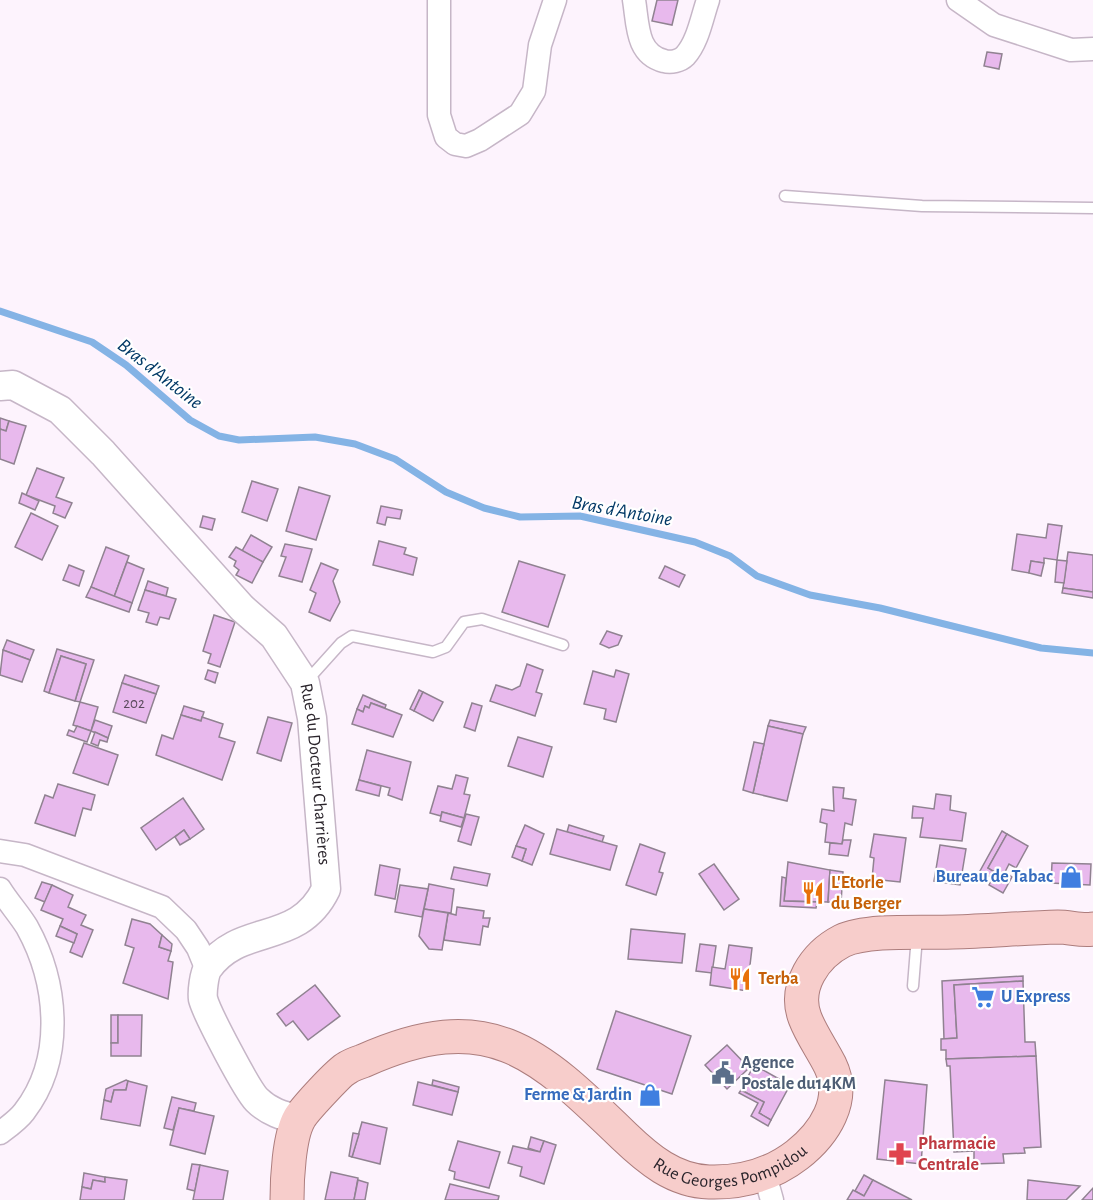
<svg xmlns="http://www.w3.org/2000/svg" width="1093" height="1200" font-family="'Alegreya Sans',sans-serif">
	<style>
		.lines { fill: none; stroke-linecap: round; stroke-linejoin: round }
		.stream { stroke: #84b3e5; stroke-width: 7 }
		.building { fill: #e8b9ed; stroke: #908291; stroke-width: 1.5 }
		.service-casing { stroke: #c6b6c7; stroke-width: 13 }
		.minor-casing { stroke: #c6b6c7; stroke-width: 25 }
		.tertiary-casing { stroke: #c6b6c7; stroke-width: 31 }
		.primary-casing { stroke: #ac7d7d; stroke-width: 35 }
		.service { stroke: #fff; stroke-width: 10 }
		.minor { stroke: #fff; stroke-width: 22 }
		.tertiary { stroke: #fff; stroke-width: 28 }
		.primary { stroke: #f7cdcb; stroke-width: 33 }
		.labels { text-anchor: middle; dominant-baseline: central; stroke-width: 4.5; stroke-linejoin: round; paint-order: stroke }
		.number-label { font-size: 15px; fill: #5a4a5c }
		.street-label { font-size: 18px; fill: #2b252c; stroke: #fff }
		.shop-label { font-size: 18px; font-weight: bold; fill: #366cbe; stroke: #fff; text-anchor: end }
		.food-label { font-size: 18px; font-weight: bold; fill: #c56008; stroke: #fff; text-anchor: start }
		.service-label { font-size: 18px; font-weight: bold; fill: #4e5e75; stroke: #fff; text-anchor: start }
		.health-label { font-size: 18px; font-weight: bold; fill: #be3a42; stroke: #fff; text-anchor: start }
		.water-label { font-size: 20px; font-style: italic; fill: #023966; stroke: #fff }
	</style>
	<rect width="100%" height="100%" fill="#fdf3fd"/>
	<g class="lines">
		<path class="stream" d="M 0,311 L 92,342 L 126,365 L 190,420 L 219,436 L 239,440 L 315,437 L 355,444 L 395,459 L 446,492 L 484,508 L 520,517 L 580,516 L 695,542 L 730,556 L 757,576 L 810,595 L 880,608 L 1041,648 L 1093,653"/>
	</g>
	<g class="building">
		<path d="M 657,0 L 678,0 L 672,25 L 652,21 Z"/>
		<path d="M 987,52 L 1002,54 L 999,69 L 984,66 Z"/>
		<path d="M 0,418 L 9,421 L 6,431 L 0,429 Z"/>
		<path d="M 9,421 L 26,426 L 14,464 L 0,459 L 0,429 L 6,431 Z"/>
		<path d="M 37,468 L 64,478 L 56,497 L 72,503 L 65,518 L 53,513 L 55,506 L 26,495 Z"/>
		<path d="M 252,481 L 278,489 L 267,521 L 242,512 Z"/>
		<path d="M 299,487 L 330,496 L 316,540 L 286,531 Z"/>
		<path d="M 22,493 L 39,501 L 35,510 L 19,503 Z"/>
		<path d="M 381,506 L 402,510 L 400,519 L 387,517 L 385,525 L 377,523 Z"/>
		<path d="M 31,513 L 58,526 L 42,560 L 15,547 Z"/>
		<path d="M 203,516 L 215,519 L 212,530 L 200,527 Z"/>
		<path d="M 1048,524 L 1062,526 L 1057,560 L 1044,558 L 1044,563 L 1031,561 L 1029,573 L 1012,570 L 1017,534 L 1046,538 Z"/>
		<path d="M 251,535 L 272,547 L 263,562 L 242,551 Z"/>
		<path d="M 379,541 L 406,548 L 404,554 L 417,558 L 413,575 L 373,565 Z"/>
		<path d="M 285,544 L 312,549 L 302,582 L 279,576 L 286,557 L 281,556 Z"/>
		<path d="M 106,547 L 129,556 L 114,597 L 91,587 Z"/>
		<path d="M 236,547 L 263,562 L 252,583 L 236,575 L 239,570 L 234,566 L 236,561 L 229,557 Z"/>
		<path d="M 1068,552 L 1093,555 L 1093,592 L 1063,588 Z"/>
		<path d="M 1057,560 L 1067,561 L 1064,583 L 1055,582 Z"/>
		<path d="M 519,561 L 565,575 L 548,627 L 502,612 Z"/>
		<path d="M 1031,561 L 1044,563 L 1041,576 L 1029,573 Z"/>
		<path d="M 127,562 L 144,569 L 132,603 L 114,597 Z"/>
		<path d="M 321,563 L 338,570 L 333,581 L 340,602 L 330,621 L 309,612 L 316,593 L 310,590 Z"/>
		<path d="M 69,565 L 84,571 L 79,586 L 63,580 Z"/>
		<path d="M 665,566 L 685,575 L 679,587 L 659,578 Z"/>
		<path d="M 148,581 L 168,588 L 166,596 L 145,590 Z"/>
		<path d="M 91,587 L 132,603 L 129,612 L 86,597 Z"/>
		<path d="M 1063,588 L 1093,592 L 1093,598 L 1062,593 Z"/>
		<path d="M 145,590 L 176,599 L 169,619 L 160,617 L 157,625 L 146,622 L 149,613 L 138,610 Z"/>
		<path d="M 214,615 L 235,622 L 220,667 L 208,663 L 211,654 L 203,651 Z"/>
		<path d="M 607,631 L 622,636 L 618,645 L 609,648 L 600,644 Z"/>
		<path d="M 7,640 L 34,650 L 30,660 L 3,650 Z"/>
		<path d="M 57,649 L 94,660 L 80,702 L 75,701 L 86,664 L 61,656 L 49,693 L 44,691 Z"/>
		<path d="M 3,650 L 30,660 L 22,682 L 0,675 Z"/>
		<path d="M 61,656 L 86,664 L 75,701 L 49,693 Z"/>
		<path d="M 527,664 L 543,670 L 536,692 L 542,694 L 535,716 L 490,701 L 496,685 L 512,690 L 520,686 Z"/>
		<path d="M 208,670 L 218,673 L 215,683 L 205,679 Z"/>
		<path d="M 616,670 L 629,674 L 616,722 L 604,719 L 606,709 L 584,704 L 593,671 L 614,677 Z"/>
		<path d="M 125,675 L 159,686 L 156,694 L 122,683 Z"/>
		<path d="M 122,683 L 156,694 L 146,723 L 113,712 Z"/>
		<path d="M 419,690 L 423,692 L 414,711 L 410,709 Z"/>
		<path d="M 423,692 L 443,702 L 433,721 L 414,711 Z"/>
		<path d="M 363,695 L 386,705 L 385,708 L 371,703 L 369,708 L 365,706 L 363,712 L 357,709 Z"/>
		<path d="M 80,702 L 98,707 L 91,731 L 73,725 Z"/>
		<path d="M 371,703 L 402,715 L 393,737 L 352,724 L 357,709 L 363,712 L 365,706 L 369,708 Z"/>
		<path d="M 472,703 L 482,706 L 475,731 L 464,727 Z"/>
		<path d="M 184,706 L 204,712 L 201,721 L 181,715 Z"/>
		<path d="M 181,715 L 201,721 L 202,717 L 223,724 L 219,737 L 235,742 L 222,780 L 156,755 L 162,735 L 173,739 Z"/>
		<path d="M 268,717 L 292,723 L 281,761 L 257,753 Z"/>
		<path d="M 95,720 L 112,726 L 108,738 L 91,731 Z"/>
		<path d="M 770,720 L 806,727 L 803,734 L 768,726 Z"/>
		<path d="M 77,726 L 91,731 L 87,742 L 67,735 L 69,730 L 74,732 Z"/>
		<path d="M 768,726 L 803,734 L 787,801 L 753,793 Z"/>
		<path d="M 95,732 L 108,738 L 107,742 L 100,740 L 98,746 L 91,743 Z"/>
		<path d="M 518,737 L 552,747 L 543,777 L 508,766 Z"/>
		<path d="M 754,742 L 764,744 L 753,793 L 743,790 Z"/>
		<path d="M 84,743 L 118,755 L 108,785 L 73,773 Z"/>
		<path d="M 367,750 L 411,762 L 402,800 L 388,795 L 390,788 L 359,780 Z"/>
		<path d="M 456,775 L 468,778 L 464,794 L 470,795 L 464,818 L 442,812 L 441,816 L 430,813 L 438,786 L 452,789 Z"/>
		<path d="M 359,780 L 381,786 L 379,796 L 356,790 Z"/>
		<path d="M 58,784 L 95,795 L 91,810 L 83,808 L 75,836 L 35,823 L 45,795 L 53,798 Z"/>
		<path d="M 833,787 L 844,788 L 843,798 L 856,800 L 852,825 L 845,823 L 842,844 L 825,842 L 827,824 L 820,822 L 822,809 L 834,811 Z"/>
		<path d="M 936,794 L 951,796 L 950,810 L 966,813 L 962,841 L 920,837 L 923,818 L 912,818 L 913,806 L 934,809 Z"/>
		<path d="M 183,798 L 204,829 L 190,839 L 184,830 L 156,850 L 141,828 Z"/>
		<path d="M 442,812 L 464,818 L 461,827 L 440,821 Z"/>
		<path d="M 466,814 L 479,817 L 471,845 L 458,841 Z"/>
		<path d="M 525,825 L 544,834 L 532,865 L 522,861 L 526,849 L 516,846 Z"/>
		<path d="M 569,825 L 604,836 L 602,842 L 567,832 Z"/>
		<path d="M 557,829 L 617,846 L 610,870 L 550,854 Z"/>
		<path d="M 184,830 L 190,839 L 180,845 L 175,837 Z"/>
		<path d="M 1002,831 L 1007,834 L 988,868 L 995,872 L 992,878 L 980,871 Z"/>
		<path d="M 874,834 L 906,838 L 900,882 L 872,879 L 874,858 L 870,857 Z"/>
		<path d="M 1007,834 L 1028,846 L 1016,868 L 1009,864 L 1005,872 L 1012,877 L 1003,893 L 989,885 L 995,872 L 988,868 Z"/>
		<path d="M 843,840 L 851,840 L 848,856 L 829,854 L 830,843 L 842,844 Z"/>
		<path d="M 640,844 L 665,853 L 659,872 L 663,873 L 656,895 L 626,885 Z"/>
		<path d="M 940,845 L 966,849 L 960,885 L 934,881 Z"/>
		<path d="M 516,846 L 526,849 L 522,861 L 512,857 Z"/>
		<path d="M 788,862 L 830,870 L 828,902 L 784,901 Z"/>
		<path d="M 1052,863 L 1091,864 L 1090,885 L 1051,883 Z"/>
		<path d="M 714,864 L 739,899 L 724,910 L 699,874 Z"/>
		<path d="M 380,865 L 400,869 L 395,899 L 375,895 Z"/>
		<path d="M 454,867 L 490,874 L 487,886 L 451,879 Z"/>
		<path d="M 830,870 L 843,872 L 841,903 L 828,902 Z"/>
		<path d="M 782,877 L 786,878 L 784,901 L 817,902 L 816,908 L 780,906 Z"/>
		<path d="M 42,882 L 52,885 L 45,902 L 35,898 Z"/>
		<path d="M 429,884 L 454,889 L 451,913 L 424,909 Z"/>
		<path d="M 52,885 L 73,895 L 68,907 L 86,915 L 81,925 L 93,930 L 82,957 L 70,952 L 77,934 L 60,926 L 63,919 L 41,910 Z"/>
		<path d="M 400,885 L 428,889 L 422,917 L 395,912 Z"/>
		<path d="M 457,907 L 484,911 L 483,918 L 490,918 L 488,927 L 483,926 L 480,945 L 444,940 L 448,913 L 456,915 Z"/>
		<path d="M 424,909 L 448,913 L 442,950 L 429,949 L 419,936 Z"/>
		<path d="M 132,919 L 150,924 L 162,935 L 159,947 L 171,951 L 168,961 L 173,962 L 168,999 L 123,983 L 134,948 L 125,945 Z"/>
		<path d="M 60,926 L 77,934 L 74,943 L 56,936 Z"/>
		<path d="M 631,929 L 685,934 L 682,963 L 628,959 Z"/>
		<path d="M 162,935 L 172,944 L 171,951 L 159,947 Z"/>
		<path d="M 700,944 L 716,946 L 712,973 L 696,971 Z"/>
		<path d="M 729,945 L 752,948 L 747,991 L 710,985 L 712,967 L 725,969 Z"/>
		<path d="M 1023,976 L 1023,981 L 954,985 L 957,1038 L 944,1039 L 942,981 Z"/>
		<path d="M 1023,981 L 1025,1042 L 1035,1042 L 1036,1056 L 946,1059 L 946,1050 L 941,1050 L 941,1039 L 957,1038 L 954,985 Z"/>
		<path d="M 315,985 L 340,1016 L 308,1040 L 293,1021 L 286,1026 L 277,1014 Z"/>
		<path d="M 616,1011 L 691,1036 L 672,1094 L 597,1069 Z"/>
		<rect x="111" y="1015" width="7" height="28"/>
		<path d="M 118,1015 L 142,1015 L 141,1056 L 111,1056 L 111,1043 L 118,1043 Z"/>
		<path d="M 727,1045 L 749,1068 L 727,1089 L 705,1065 Z"/>
		<path d="M 1036,1056 L 1041,1147 L 1024,1148 L 1025,1153 L 1003,1154 L 1004,1163 L 974,1164 L 974,1151 L 954,1152 L 950,1066 L 947,1066 L 946,1059 Z"/>
		<path d="M 754,1065 L 790,1085 L 771,1120 L 759,1113 L 764,1102 L 741,1090 Z"/>
		<path d="M 126,1080 L 128,1081 L 126,1090 L 114,1090 L 111,1102 L 104,1100 L 106,1089 Z"/>
		<path d="M 433,1080 L 459,1087 L 458,1092 L 432,1085 Z"/>
		<path d="M 885,1080 L 927,1085 L 921,1164 L 877,1159 Z"/>
		<path d="M 128,1081 L 147,1086 L 140,1126 L 101,1119 L 104,1100 L 111,1102 L 114,1090 L 126,1090 Z"/>
		<path d="M 418,1082 L 458,1092 L 452,1115 L 413,1105 Z"/>
		<path d="M 741,1090 L 764,1102 L 759,1113 L 771,1120 L 768,1126 L 751,1116 L 758,1103 L 739,1093 Z"/>
		<path d="M 172,1097 L 196,1103 L 194,1111 L 179,1108 L 173,1130 L 164,1128 Z"/>
		<path d="M 179,1108 L 214,1116 L 205,1154 L 170,1145 Z"/>
		<path d="M 362,1122 L 387,1128 L 380,1164 L 352,1157 Z"/>
		<path d="M 353,1133 L 359,1134 L 352,1157 L 349,1156 Z"/>
		<path d="M 531,1137 L 544,1141 L 540,1152 L 528,1148 Z"/>
		<path d="M 458,1141 L 500,1152 L 489,1188 L 454,1179 L 455,1172 L 449,1170 Z"/>
		<path d="M 544,1141 L 556,1145 L 544,1184 L 520,1176 L 522,1167 L 508,1163 L 513,1146 L 540,1152 Z"/>
		<path d="M 192,1164 L 200,1165 L 195,1191 L 187,1189 Z"/>
		<path d="M 200,1165 L 228,1171 L 223,1200 L 193,1200 Z"/>
		<path d="M 331,1172 L 358,1178 L 354,1200 L 325,1200 Z"/>
		<path d="M 84,1173 L 105,1177 L 105,1182 L 93,1180 L 91,1189 L 82,1187 Z"/>
		<path d="M 864,1175 L 873,1180 L 864,1196 L 855,1191 Z"/>
		<path d="M 105,1177 L 127,1180 L 124,1200 L 80,1200 L 82,1187 L 91,1189 L 93,1180 L 105,1182 Z"/>
		<path d="M 358,1180 L 368,1183 L 365,1200 L 354,1200 Z"/>
		<path d="M 873,1180 L 912,1200 L 847,1200 L 853,1190 L 864,1196 Z"/>
		<path d="M 1028,1180 L 1080,1186 L 1066,1200 L 1027,1200 Z"/>
		<path d="M 450,1184 L 499,1196 L 498,1200 L 445,1200 Z"/>
		<path d="M 1093,1188 L 1093,1200 L 1082,1200 Z"/>
	</g>
	<g class="lines">
		<g class="service-casing">
			<g id="service">
				<path d="M 785,196 L 922,206 L 1093,208"/>
				<path d="M 305,683 L 341,643 L 352,636 L 433,652 L 446,647 L 464,622 L 482,619 L 563,645"/>
				<path d="M 913,986 L 917,936"/>
			</g>
		</g>
		<g class="minor-casing">
			<g id="minor">
				<path d="M 439,0 L 439,115 L 446,137 L 455,144 L 466,146 L 480,140 L 520,114 L 534,91 L 540,45 L 555,0"/>
				<path d="M 634,0 C 638,24 636,54 664,61 C 671,63 680,61 685,56 C 698,42 702,17 708,0"/>
				<path d="M 958,0 L 994,25 L 1071,50 L 1093,49"/>
				<path d="M 0,851 L 25,855 L 162,907 L 186,930 L 198,948 L 207,970"/>
				<path d="M 0,889 C 8,902 19,914 27,927 C 58,983 65,1059 24,1112 C 18,1120 8,1127 0,1133"/>
				<path d="M 765,1175 L 772,1200"/>
			</g>
		</g>
		<g class="tertiary-casing">
			<g id="tertiary">
				<path id="s1" d="M 0,386 L 13,385 L 60,410 L 103,453 L 242,608 L 274,636 L 305,683 L 312,718 L 326,889 C 298,947 241,922 208,968 C 204,974 202,992 203,999 C 207,1014 247,1090 257,1100 C 269,1112 283,1116 298,1119"/>
			</g>
		</g>
		<g class="primary-casing">
			<g id="primary">
				<path id="s2" d="M 287,1200 C 287,1179 289,1137 299,1119 C 303,1111 339,1072 347,1068 C 351,1065 357,1063 363,1061 C 488,1005 536,1051 624,1136 C 648,1159 674,1181 709,1182 C 742,1183 771,1175 797,1155 C 824,1134 847,1100 830,1065 C 822,1049 811,1034 805,1018 C 793,987 815,955 842,941 C 867,929 924,933 953,932 C 988,931 1023,928 1058,927 C 1070,927 1082,931 1093,929"/>
			</g>
		</g>
		<use href="#service" class="service"/>
		<use href="#minor" class="minor"/>
		<use href="#tertiary" class="tertiary"/>
		<use href="#primary" class="primary"/>
	</g>
	<defs>
		<g id="shop-bare" transform="scale(1.8)"><path d="M-5-2.5h2.3a2.7 3.5 0 0 1 5.4 0H5L5.5 6h-11ZM-1.5-2.5h3a1.5 2.3 0 0 0-3 0Z" fill="#3f7fe0" stroke="#fff" stroke-width="2.5" paint-order="stroke"/></g>
		<g id="restaurant-bare" transform="scale(1.8)"><path d="M-5-6h1v4h1v-4h1v4h1v-4h1v5L-1.5 .5V6h-2V.5L-5-1ZM5-6V6H3V1.5H1.5Q1.5-4 5-6Z" fill="#e8710a" stroke="#fff" stroke-width="2.5" paint-order="stroke"/></g>
		<g id="supermarket-bare" transform="scale(1.8)"><path d="M-6-5.5h2.5l.6 2H6L4.5 2H-2.5L-4.4-4H-6ZM-1.5 3.2a1.3 1.3 0 1 0 .1 0ZM3 3.2a1.3 1.3 0 1 0 .1 0Z" fill="#3f7fe0" stroke="#fff" stroke-width="2.5" paint-order="stroke"/></g>
		<g id="civic-bare" transform="scale(1.8)"><path d="M-.6-6.5H3V-4.5H.6V-3L4-1V1h2V6H-6V1h2V-1L-.6-3ZM-1.2 2.5V6h2.4V2.5Z" fill="#5c6f8a" stroke="#fff" stroke-width="2.5" paint-order="stroke"/></g>
		<g id="pharmacy-bare" transform="scale(1.8)"><path d="M-2-6h4v4h4v4h-4v4h-4v-4h-4v-4h4Z" fill="#e0444e" stroke="#fff" stroke-width="2.5" paint-order="stroke"/></g>
	</defs>
	<g fill-rule="evenodd">
		<use href="#shop-bare" x="1071" y="877"/>
		<use href="#restaurant-bare" x="813" y="893"/>
		<use href="#restaurant-bare" x="740" y="979"/>
		<use href="#supermarket-bare" x="983" y="997"/>
		<use href="#civic-bare" x="723" y="1073"/>
		<use href="#shop-bare" x="650" y="1095"/>
		<use href="#pharmacy-bare" x="900" y="1154"/>
	</g>
	<g class="labels">
		<g class="number-label">
			<text x="134" y="703">202</text>
		</g>
		<g class="street-label">
			<text stroke="none"><textPath href="#s1" startOffset="526">Rue du Docteur Charrières</textPath></text>
			<text stroke="none"><textPath href="#s2" startOffset="590">Rue Georges Pompidou</textPath></text>
		</g>
		<g class="shop-label">
			<text x="1053" y="877">Bureau de Tabac</text>
			<text x="1001" y="997" text-anchor="start">U Express</text>
			<text x="632" y="1095">Ferme &amp; Jardin</text>
		</g>
		<g class="food-label">
			<text x="831" y="883">L'Etorle<tspan x="831" dy="21">du Berger</tspan></text>
			<text x="758" y="979">Terba</text>
		</g>
		<g class="service-label">
			<text x="741" y="1063">Agence<tspan x="741" dy="21">Postale du14KM</tspan></text>
		</g>
		<g class="health-label">
			<text x="918" y="1144">Pharmacie<tspan x="918" dy="21">Centrale</tspan></text>
		</g>
		<g class="water-label">
			<text transform="translate(160 374) rotate(38)">Bras d'Antoine</text>
			<text transform="translate(622 511) rotate(10)">Bras d'Antoine</text>
		</g>
	</g>
</svg>
